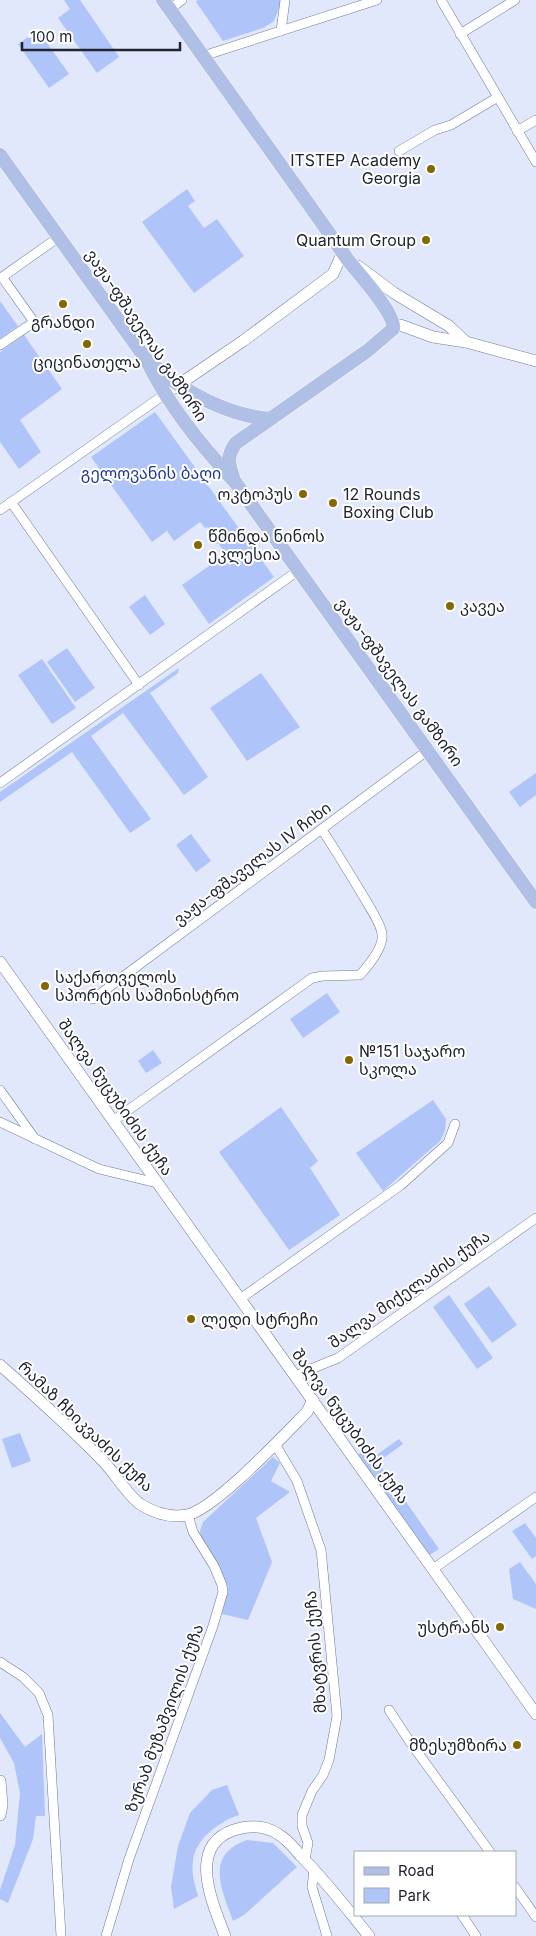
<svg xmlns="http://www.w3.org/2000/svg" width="536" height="1936" font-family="Inter,'Noto Sans Georgian',sans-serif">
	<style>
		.green { fill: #afc4f9 }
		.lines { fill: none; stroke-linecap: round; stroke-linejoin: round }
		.street-casing { stroke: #6f7a95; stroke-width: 10 }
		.secondary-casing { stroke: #6f7a95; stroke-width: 12 }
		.primary-casing { stroke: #fff; stroke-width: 15 }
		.street { stroke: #fff; stroke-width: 9 }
		.secondary { stroke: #fff; stroke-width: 11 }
		.primary { stroke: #b0bfe5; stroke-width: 14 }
		.poi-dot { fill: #856600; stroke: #fff; stroke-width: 2 }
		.labels { text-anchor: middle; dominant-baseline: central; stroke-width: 4; stroke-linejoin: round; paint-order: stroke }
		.poi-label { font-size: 16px; fill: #212531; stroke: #fff; text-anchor: start }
		.street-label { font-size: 16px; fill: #212531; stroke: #fff }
		.park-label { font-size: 16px; fill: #213794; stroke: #fff }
	</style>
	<rect width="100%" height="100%" fill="#e1e8fb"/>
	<g class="green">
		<path d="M 64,0 L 80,0 L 119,57 L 97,73 L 58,18 L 70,9 Z"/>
		<path d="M 198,0 L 282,0 L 274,21 L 263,28 L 223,41 L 196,2 Z"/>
		<path d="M 38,30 L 69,74 L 49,88 L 18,44 Z"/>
		<path d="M 187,189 L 195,201 L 188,206 L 204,228 L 217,219 L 244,256 L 194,293 L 142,222 Z"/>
		<path d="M 0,301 L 18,326 L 0,339 Z"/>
		<path d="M 24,335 L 62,389 L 20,420 L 41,452 L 19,469 L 0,442 L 0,352 Z"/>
		<path d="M 155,412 L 274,577 L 209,624 L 182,585 L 226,554 L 218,543 L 216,544 L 213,540 L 215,538 L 207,527 L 205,528 L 200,522 L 174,541 L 167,531 L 152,542 L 91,457 Z"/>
		<path d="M 145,595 L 165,624 L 150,635 L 129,607 Z"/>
		<path d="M 67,648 L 95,688 L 75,702 L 47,662 Z"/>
		<path d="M 42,659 L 76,708 L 52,724 L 18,675 Z"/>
		<path d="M 179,668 L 178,673 L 150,693 L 208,777 L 184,795 L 123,713 L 91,736 L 151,819 L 130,833 L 72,752 L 0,802 L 0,792 Z"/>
		<path d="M 261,673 L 300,727 L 247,761 L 210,708 Z"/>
		<path d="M 536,773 L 536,795 L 520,807 L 509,792 Z"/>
		<path d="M 191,834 L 211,861 L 196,872 L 176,845 Z"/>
		<path d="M 327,993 L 340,1012 L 303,1038 L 290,1019 Z"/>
		<path d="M 153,1050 L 162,1063 L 146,1073 L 138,1061 Z"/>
		<path d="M 433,1100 L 446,1119 L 445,1131 L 440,1141 L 383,1191 L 356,1153 Z"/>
		<path d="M 281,1107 L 318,1161 L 310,1168 L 340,1215 L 289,1250 L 219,1152 Z"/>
		<path d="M 489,1286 L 517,1325 L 492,1343 L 464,1304 Z"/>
		<path d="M 449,1295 L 493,1358 L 477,1369 L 433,1307 Z"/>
		<path d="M 20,1433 L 31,1461 L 12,1468 L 2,1439 Z"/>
		<path d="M 399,1439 L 403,1444 L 378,1462 L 439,1549 L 428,1556 L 358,1455 L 368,1447 L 375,1456 Z"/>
		<path d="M 273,1457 L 280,1463 L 271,1481 L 290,1492 L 256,1518 L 272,1562 L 248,1620 L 222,1614 L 228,1587 L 219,1566 L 201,1541 L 200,1531 L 203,1522 Z"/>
		<path d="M 525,1523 L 536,1538 L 536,1556 L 532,1559 L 512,1531 Z"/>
		<path d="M 520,1562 L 536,1584 L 536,1609 L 513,1599 L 509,1569 Z"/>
		<path d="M 0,1713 L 25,1747 L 42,1734 L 45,1816 L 36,1816 L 33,1839 L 8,1903 L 0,1899 L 0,1890 L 15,1845 L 20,1793 L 14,1763 L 0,1738 Z"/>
		<path d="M 227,1785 L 239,1815 C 220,1821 195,1839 193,1861 C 191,1873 195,1885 198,1896 L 174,1909 L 171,1887 L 178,1846 L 190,1813 L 212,1790 Z"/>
		<path d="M 247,1840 L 273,1843 L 297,1867 L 244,1915 L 233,1921 C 222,1890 204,1855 247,1840 Z"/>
	</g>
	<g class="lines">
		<g class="street-casing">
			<g id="street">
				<path d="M 441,0 L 536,162"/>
				<path d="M 170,9 L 182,0"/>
				<path d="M 281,31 L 285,0"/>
				<path d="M 460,34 L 515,0"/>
				<path d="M 203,56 L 377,0"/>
				<path d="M 517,131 L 536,120"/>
				<path d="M 399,151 L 435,130 L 451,125 L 498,97"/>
				<path d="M 0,345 L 34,322 L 2,277 L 59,237"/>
				<path d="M 11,502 L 139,685"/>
				<path d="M 0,510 L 165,394"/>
				<path d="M 0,783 L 299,570"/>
				<path d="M 93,999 L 428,750"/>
				<path d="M 0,1090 L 35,1139"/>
				<path d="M 113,1121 L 312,978 L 323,976 L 360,975 C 368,966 384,947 382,934 C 381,924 370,908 365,899 C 351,876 337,852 322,830"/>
				<path d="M 0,1122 L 99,1169 L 157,1183"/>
				<path d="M 240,1299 L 401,1185 L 448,1143 L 455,1124"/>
				<path d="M 295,1377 L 306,1371 L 338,1358 L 536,1218"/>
				<path d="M 275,1444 L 297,1481 L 321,1550 L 337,1716 L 329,1760 L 323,1775 L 312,1791 L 302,1815 L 302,1826 L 308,1843 L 305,1860"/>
				<path d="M 433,1569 L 536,1497"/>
				<path d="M 0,1662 L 23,1677 L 39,1693 L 48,1715 L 61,1936"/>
				<path d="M 389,1710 L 410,1742 L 490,1852"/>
				<path d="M 314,1870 L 312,1887 L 327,1936"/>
				<path d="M 515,1887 L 536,1917"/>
				<path d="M 462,1915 L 476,1936"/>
				<path d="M 106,1936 L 129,1859 L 213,1626 L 223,1592 L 222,1585 L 214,1566 L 193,1532 L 188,1515"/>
			</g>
		</g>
		<g class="secondary-casing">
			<g id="secondary">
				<path d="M 358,266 L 394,293 L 449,326 L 466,342"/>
				<path d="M 393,329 L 400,325 L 403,326 L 433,337 L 466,342 L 536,361"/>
				<path d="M 165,394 L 243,341 L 333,274 L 341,256 L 341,249"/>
				<path d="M 0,962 L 536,1714"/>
				<path d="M 0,1365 C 35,1396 70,1427 103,1461 C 115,1473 126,1494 140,1504 C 154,1513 170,1518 187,1515 C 215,1509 284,1435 307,1412 L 313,1400"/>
				<path d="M 0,1781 L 2,1805 L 0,1815"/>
				<path d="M 225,1936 C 213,1904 186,1846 234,1830 C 250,1825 264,1825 278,1834 C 287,1839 294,1848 300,1855 C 325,1880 347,1909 369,1936"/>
			</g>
		</g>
		<g class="primary-casing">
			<g id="primary">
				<path d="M 163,0 C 225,87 287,173 348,260 C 359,275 396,313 393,329 L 367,351 L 236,443 C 227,455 228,463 233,477"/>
				<path d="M 0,155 L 146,359 C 168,405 200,444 235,482 L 536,902"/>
				<path d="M 152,364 C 183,392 229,416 271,419"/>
			</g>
		</g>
		<use href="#street" class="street"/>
		<use href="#secondary" class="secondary"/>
		<use href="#primary" class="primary"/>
	</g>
	<g class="poi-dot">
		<circle cx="431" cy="169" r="5"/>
		<circle cx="426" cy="240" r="5"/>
		<circle cx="63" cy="304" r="5"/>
		<circle cx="87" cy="344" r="5"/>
		<circle cx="303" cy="494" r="5"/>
		<circle cx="333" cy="503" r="5"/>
		<circle cx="198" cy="545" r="5"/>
		<circle cx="450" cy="606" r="5"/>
		<circle cx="45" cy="986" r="5"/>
		<circle cx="349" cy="1060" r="5"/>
		<circle cx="191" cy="1319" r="5"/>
		<circle cx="500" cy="1627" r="5"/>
		<circle cx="517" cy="1745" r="5"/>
	</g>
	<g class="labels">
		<g class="poi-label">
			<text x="421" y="160" text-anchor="end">ITSTEP Academy<tspan x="421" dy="18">Georgia</tspan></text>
			<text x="416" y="240" text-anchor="end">Quantum Group</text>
			<text x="63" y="322" text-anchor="middle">გრანდი</text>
			<text x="87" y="362" text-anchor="middle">ციცინათელა</text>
			<text x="293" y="494" text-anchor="end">ოკტოპუს</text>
			<text x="343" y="494">12 Rounds<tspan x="343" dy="18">Boxing Club</tspan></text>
			<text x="208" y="536">წმინდა ნინოს<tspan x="208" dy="18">ეკლესია</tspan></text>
			<text x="460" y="606">კავეა</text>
			<text x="55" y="977">საქართველოს<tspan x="55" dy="18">სპორტის სამინისტრო</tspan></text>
			<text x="359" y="1051">№151 საჯარო<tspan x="359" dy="18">სკოლა</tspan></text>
			<text x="201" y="1319">ლედი სტრეჩი</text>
			<text x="490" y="1627" text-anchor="end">უსტრანს</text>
			<text x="507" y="1745" text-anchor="end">მზესუმზირა</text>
		</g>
		<g class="street-label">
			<text transform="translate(147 335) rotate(56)">ვაჟა-ფშაველას გამზირი</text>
			<text transform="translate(400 682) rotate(54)">ვაჟა-ფშაველას გამზირი</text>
			<text transform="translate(252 863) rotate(-37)">ვაჟა-ფშაველას IV ჩიხი</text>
			<text transform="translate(116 1097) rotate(55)">შალვა ნუცუბიძის ქუჩა</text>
			<text transform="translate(409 1289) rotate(-35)">შალვა მიქელაძის ქუჩა</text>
			<text transform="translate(86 1426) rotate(44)">რამაზ ჩხიკვაძის ქუჩა</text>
			<text transform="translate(351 1426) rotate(54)">შალვა ნუცუბიძის ქუჩა</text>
			<text transform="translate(315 1652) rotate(-95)">მხატვრის ქუჩა</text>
			<text transform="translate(164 1718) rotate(-70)">ზურაბ მუზაშვილის ქუჩა</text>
		</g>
		<g class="park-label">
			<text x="151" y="473">გელოვანის ბაღი</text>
		</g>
	</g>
	<rect x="354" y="1851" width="162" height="65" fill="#ffffff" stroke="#a6a8ad"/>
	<rect x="364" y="1867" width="25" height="8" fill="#b0bfe5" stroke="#a6a8ad"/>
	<text x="398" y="1876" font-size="15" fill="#212531">Road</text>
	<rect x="364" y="1888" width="25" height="15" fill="#afc4f9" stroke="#a6a8ad"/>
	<text x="398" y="1901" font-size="15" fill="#212531">Park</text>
	<path d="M22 42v8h158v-8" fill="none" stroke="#212531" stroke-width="2.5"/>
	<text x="30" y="42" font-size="15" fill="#212531" stroke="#ffffff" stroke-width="4" paint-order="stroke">100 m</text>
</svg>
